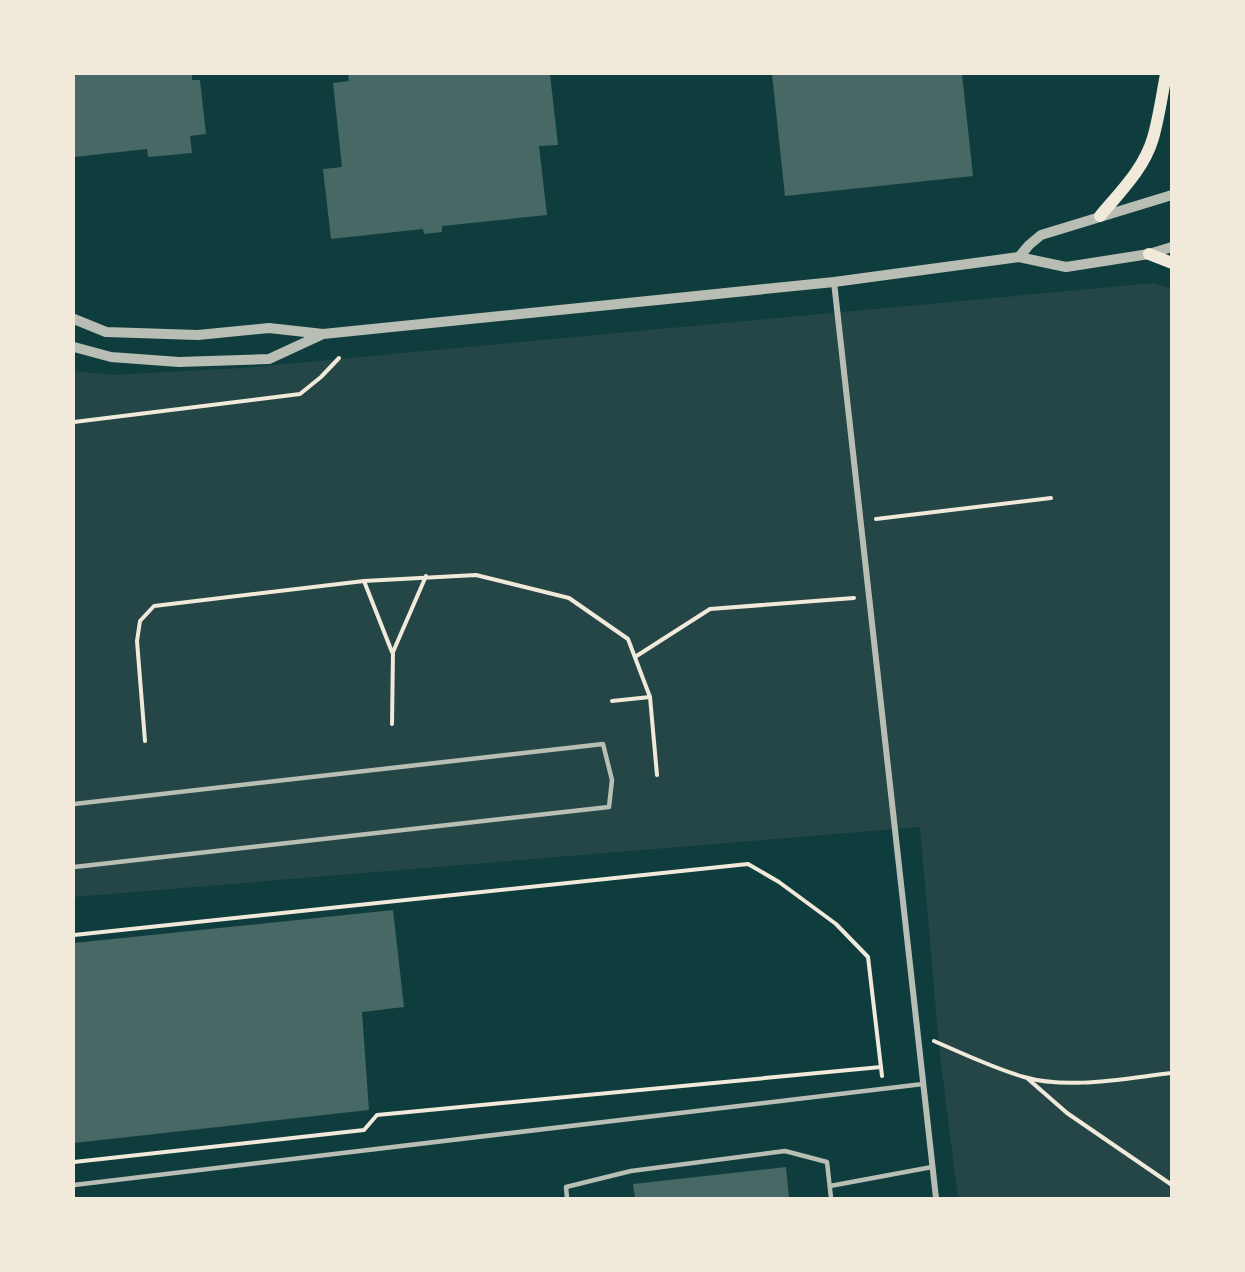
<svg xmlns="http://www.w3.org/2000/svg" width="1245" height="1272" font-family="Figtree,sans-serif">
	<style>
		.green { fill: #244646 }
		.building { fill: #486865 }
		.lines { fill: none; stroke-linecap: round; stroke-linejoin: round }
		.path { stroke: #f1e9da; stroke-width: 4 }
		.service { stroke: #b8beb3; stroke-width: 4.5 }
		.minor { stroke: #b8beb3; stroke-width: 6 }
		.tertiary { stroke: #b8beb3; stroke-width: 10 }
		.secondary { stroke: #f1e9da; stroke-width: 12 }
	</style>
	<rect width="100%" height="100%" fill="#0f3d3e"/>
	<path class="green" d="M 1154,283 L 1171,288 L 1171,1198 L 958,1198 L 940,1055 L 920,827 L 74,897 L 74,371 L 113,375 L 242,368 Z"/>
	<g class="building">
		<path d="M 74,74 L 192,74 L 192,80 L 200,80 L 206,134 L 190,136 L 192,153 L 148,157 L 147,149 L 74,157 Z"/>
		<path d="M 348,74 L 550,74 L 558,145 L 539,146 L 547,215 L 442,226 L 442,232 L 424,234 L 423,229 L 331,239 L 323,169 L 342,167 L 333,83 L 349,81 Z"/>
		<path d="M 772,74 L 962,74 L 973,176 L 785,196 Z"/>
		<path d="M 393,910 L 404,1007 L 362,1012 L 369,1110 L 74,1143 L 74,943 Z"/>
		<path d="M 786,1167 L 789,1198 L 635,1198 L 633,1184 Z"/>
	</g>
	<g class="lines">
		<g class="path">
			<path d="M 74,422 L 300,394 L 321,377 L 339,358"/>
			<path d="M 876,519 L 1051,498"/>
			<path d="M 364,581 L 392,652"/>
			<path d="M 635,657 L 710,609 L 854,598"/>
			<path d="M 612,701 L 650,697"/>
			<path d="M 392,724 L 393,652 L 426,576"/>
			<path d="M 145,741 L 137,641 L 140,621 L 154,606 L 364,581 L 476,575 L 569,598 L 628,639 L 650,697 L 657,775"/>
			<path d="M 74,935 L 748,864 L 779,882 L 836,924 L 868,957 L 882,1076"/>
			<path d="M 934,1041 C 964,1054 993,1068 1024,1077 C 1069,1090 1126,1078 1172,1073"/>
			<path d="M 1027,1078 L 1067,1113 L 1172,1185"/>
			<path d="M 74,1162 L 364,1130 L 377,1115 L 881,1067"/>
		</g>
		<g class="service">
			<path d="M 74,804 L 603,744 L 612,780 L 609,807 L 74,867"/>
			<path d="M 74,1185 L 923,1084"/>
			<path d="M 830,1186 L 932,1167"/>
			<path d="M 567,1198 L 566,1187 L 631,1171 L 785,1151 L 827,1162 L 831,1198"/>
		</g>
		<path class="minor" d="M 834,282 L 936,1198"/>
		<g class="tertiary">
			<path d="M 1019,257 L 1029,245 L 1041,235 L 1172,195"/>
			<path d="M 74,319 L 106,332 L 198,335 L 269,328 L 323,334 L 834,282 L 1019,257 L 1066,267 L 1149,254 L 1172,247"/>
			<path d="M 74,347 L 111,357 L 179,362 L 269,359 L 321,335"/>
		</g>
		<g class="secondary">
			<path d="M 1100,216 C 1120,192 1144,169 1153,138 C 1159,117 1162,95 1166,74"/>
			<path d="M 1149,254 L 1172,263"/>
		</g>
	</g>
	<rect width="1245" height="1272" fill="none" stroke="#f1e9da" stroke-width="150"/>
</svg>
